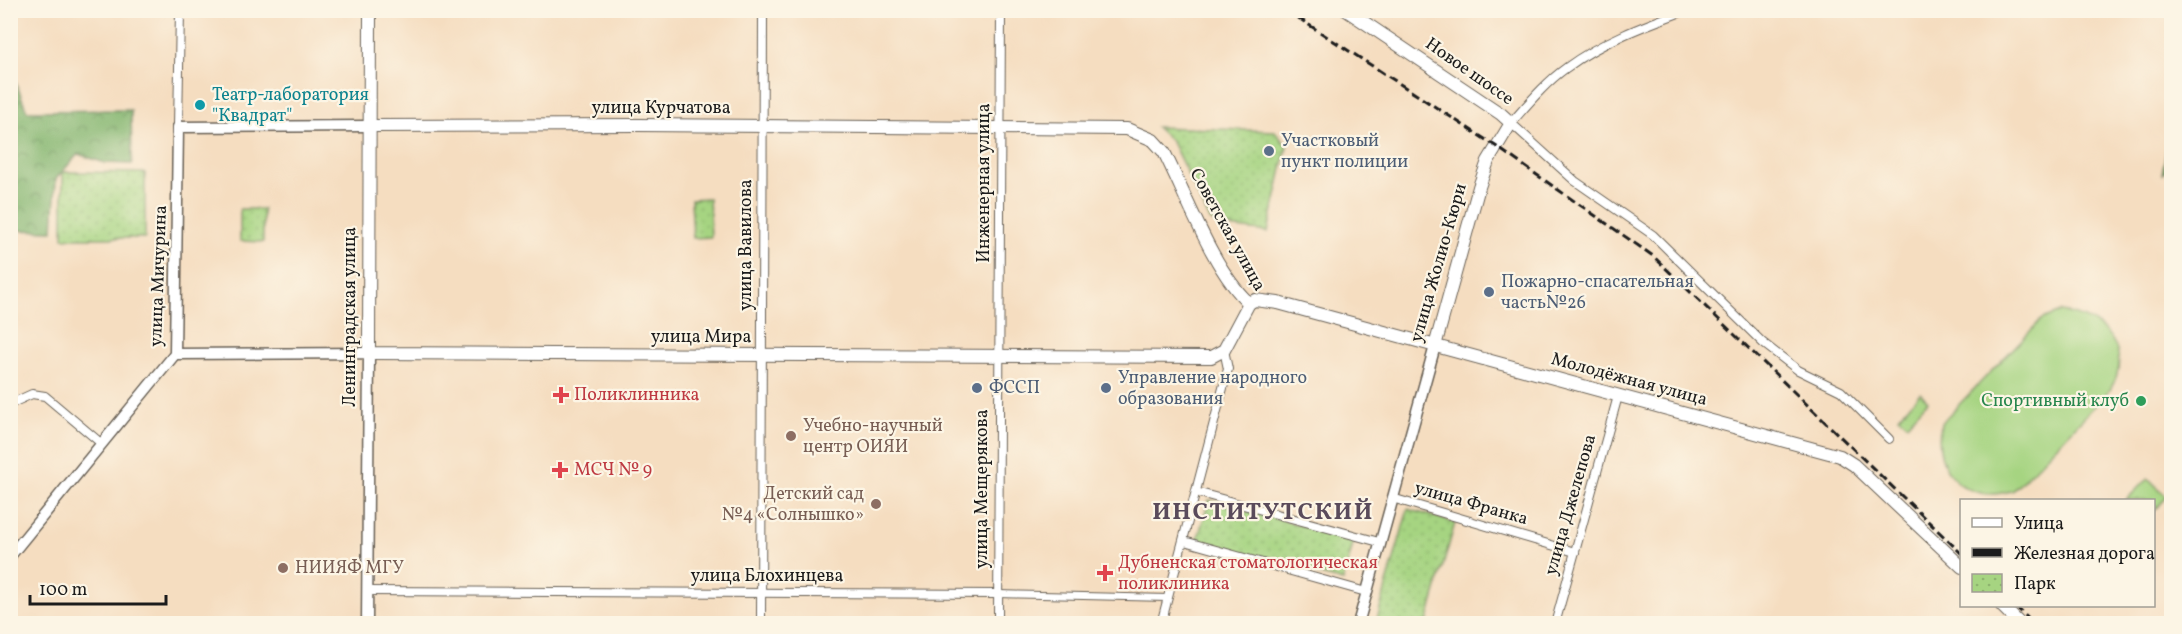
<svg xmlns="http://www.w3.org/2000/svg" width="2182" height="634" font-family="Vollkorn,serif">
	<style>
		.grass { fill: #a6d481; stroke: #61784e; stroke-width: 1.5 }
		.forest { fill: url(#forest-crowns); stroke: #506946; stroke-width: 1.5 }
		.park { fill: url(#park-dots); stroke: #61784e; stroke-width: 1.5 }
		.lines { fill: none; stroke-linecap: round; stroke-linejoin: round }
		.pedestrian-casing { stroke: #686055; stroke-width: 8 }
		.minor-casing { stroke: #686055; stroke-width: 10 }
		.tertiary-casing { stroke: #686055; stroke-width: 13 }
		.secondary-casing { stroke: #686055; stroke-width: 14 }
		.pedestrian { stroke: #fff; stroke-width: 6 }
		.minor { stroke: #fff; stroke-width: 8 }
		.tertiary { stroke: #fff; stroke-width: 10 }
		.secondary { stroke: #fff; stroke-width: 12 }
		.rail { stroke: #1c1c1c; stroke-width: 3; stroke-dasharray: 9 4.5; stroke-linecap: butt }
		.culture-dot { fill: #0f9aa8; stroke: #fcf5e5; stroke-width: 2 }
		.service-dot { fill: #5c6f8a; stroke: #fcf5e5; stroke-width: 2 }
		.health-dot { fill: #e0444e; stroke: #fcf5e5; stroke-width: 2 }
		.leisure-dot { fill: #2e9e5b; stroke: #fcf5e5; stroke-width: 2 }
		.education-dot { fill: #8d6e63; stroke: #fcf5e5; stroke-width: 2 }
		.labels { text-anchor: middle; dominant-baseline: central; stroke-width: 4.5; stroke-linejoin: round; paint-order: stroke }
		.street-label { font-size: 18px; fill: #1c1c1c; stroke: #fcf5e5 }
		.culture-label { font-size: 18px; fill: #0d838f; stroke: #fcf5e5; text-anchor: start }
		.service-label { font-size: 18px; fill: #4e5e75; stroke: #fcf5e5; text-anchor: start }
		.health-label { font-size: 18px; fill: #be3a42; stroke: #fcf5e5; text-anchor: start }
		.leisure-label { font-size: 18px; fill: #27864d; stroke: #fcf5e5; text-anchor: end }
		.education-label { font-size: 18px; fill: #785e54; stroke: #fcf5e5; text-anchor: start }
		.district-label { font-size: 24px; font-weight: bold; letter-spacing: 1.5px; fill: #5a4b5b; stroke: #fcf5e5 }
	</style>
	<defs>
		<pattern id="forest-crowns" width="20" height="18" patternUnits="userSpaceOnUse" patternTransform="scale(1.5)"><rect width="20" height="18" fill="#84b66f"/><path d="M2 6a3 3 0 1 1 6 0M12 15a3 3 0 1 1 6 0" fill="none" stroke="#6b935a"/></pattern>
		<pattern id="park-dots" width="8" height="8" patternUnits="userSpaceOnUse" patternTransform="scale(1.5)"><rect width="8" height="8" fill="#a6d481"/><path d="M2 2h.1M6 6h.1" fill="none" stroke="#8eb56f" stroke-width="1.8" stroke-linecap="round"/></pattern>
	</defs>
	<rect width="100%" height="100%" fill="#fcf5e5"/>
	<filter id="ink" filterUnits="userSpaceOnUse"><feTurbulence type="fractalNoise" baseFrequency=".0167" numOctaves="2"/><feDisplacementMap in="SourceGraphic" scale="12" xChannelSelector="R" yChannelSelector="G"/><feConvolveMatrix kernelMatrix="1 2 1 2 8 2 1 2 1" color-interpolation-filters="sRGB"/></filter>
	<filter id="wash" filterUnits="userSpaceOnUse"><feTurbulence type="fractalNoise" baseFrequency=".008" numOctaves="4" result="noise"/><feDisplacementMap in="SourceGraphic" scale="24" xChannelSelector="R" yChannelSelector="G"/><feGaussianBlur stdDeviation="1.35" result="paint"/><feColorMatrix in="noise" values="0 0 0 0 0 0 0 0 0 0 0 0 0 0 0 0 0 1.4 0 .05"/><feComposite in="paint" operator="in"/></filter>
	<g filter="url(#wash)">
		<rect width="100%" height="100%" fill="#f5ddc0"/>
		<g class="grass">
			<path d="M 2061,312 C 2102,317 2135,348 2110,390 L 2014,490 C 1966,506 1931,471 1941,423 L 2042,319 Z"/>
			<path d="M 1920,393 L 1928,401 L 1907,424 L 1899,417 Z"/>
			<path d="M 2148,478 L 2167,497 L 2154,511 L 2154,500 L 2126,500 Z"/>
		</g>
		<g class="forest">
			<path d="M 10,68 L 27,111 L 131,110 L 132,164 L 105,163 L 78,154 L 56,179 L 53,231 L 11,230 Z"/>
			<path d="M 2171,123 L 2171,167 L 2162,174 L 2171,124 Z"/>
		</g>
		<g class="park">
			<path d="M 1156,127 L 1275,131 L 1287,146 L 1268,232 L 1221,226 L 1210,220 L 1172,142 Z"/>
			<path d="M 63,172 L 145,173 L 145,238 L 63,238 Z"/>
			<path d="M 709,198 L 711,237 L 693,238 L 691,199 Z"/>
			<path d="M 240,209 L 263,209 L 263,242 L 240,241 Z"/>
			<path d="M 1209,500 L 1354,540 L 1343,581 L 1197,541 Z"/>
			<path d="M 1408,509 L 1455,523 L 1427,623 L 1376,623 Z"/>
		</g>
	</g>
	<g filter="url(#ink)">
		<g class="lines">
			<g class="pedestrian-casing">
				<path id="pedestrian" d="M 998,594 L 1168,598"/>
			</g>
			<g class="minor-casing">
				<g id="minor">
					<path d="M 1687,10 C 1646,25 1602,41 1566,68 C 1545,83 1528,104 1511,123 L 1575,181 L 1653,235 L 1763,343 L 1798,370 L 1841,391 L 1889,439"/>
					<path d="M 178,127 L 180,10"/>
					<path d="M 10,404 L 32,394 L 45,396 L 102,444"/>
					<path d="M 1196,492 L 1379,542"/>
					<path d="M 1392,498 L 1575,552"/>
					<path d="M 1184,541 L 1366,592"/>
					<path d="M 367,591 L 998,594"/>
					<path d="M 761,624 L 763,10"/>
					<path d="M 998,624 L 1001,10"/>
					<path d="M 1161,624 L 1228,369 L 1224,350"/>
					<path d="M 1555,624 L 1618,396"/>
				</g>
			</g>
			<g class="tertiary-casing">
				<g id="tertiary">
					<path d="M 175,354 L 369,353 L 367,624"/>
					<path d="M 10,556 L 175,354 L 178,127 L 369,126"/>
					<path d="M 1358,624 L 1435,346"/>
				</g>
			</g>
			<g class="secondary-casing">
				<g id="secondary">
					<path d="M 370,10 L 369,353 L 1211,357 L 1224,350 L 1249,303"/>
					<path d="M 1346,10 L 1501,114 L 1511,123 L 1488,161 L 1479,187 L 1435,346"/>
					<path d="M 369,126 L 637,125 L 1127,129 L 1153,140 L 1164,152 C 1186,195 1214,272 1249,303"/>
					<path d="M 1249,303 L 1255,300 L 1278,303 L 1840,456 L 1854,465 L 1962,567"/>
					<path d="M 2002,606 L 2020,624"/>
				</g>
			</g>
			<use href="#pedestrian" class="pedestrian"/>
			<use href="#minor" class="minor"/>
			<use href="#tertiary" class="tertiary"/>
			<use href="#secondary" class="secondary"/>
			<g class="rail">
				<path d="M 1286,10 L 1497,147 L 1653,256 L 1962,554"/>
				<path d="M 2015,606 L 2034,624"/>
			</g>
		</g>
	</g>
	<circle class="culture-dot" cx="200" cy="105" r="6"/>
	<g class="service-dot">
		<circle cx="1269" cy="151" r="6"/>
		<circle cx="1489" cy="292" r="6"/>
		<circle cx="977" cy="388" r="6"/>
		<circle cx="1106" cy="388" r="6"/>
	</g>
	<g class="health-dot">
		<path d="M558 386h6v6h6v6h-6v6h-6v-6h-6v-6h6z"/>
		<path d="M557 461h6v6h6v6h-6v6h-6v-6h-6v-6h6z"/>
		<path d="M1102 564h6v6h6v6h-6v6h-6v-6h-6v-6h6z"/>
	</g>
	<circle class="leisure-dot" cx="2141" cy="401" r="6"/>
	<g class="education-dot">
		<circle cx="791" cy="436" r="6"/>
		<circle cx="876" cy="504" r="6"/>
		<circle cx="283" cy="568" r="6"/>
	</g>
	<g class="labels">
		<g class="street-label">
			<text transform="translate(1469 72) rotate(35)">Новое шоссе</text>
			<text x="661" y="108">улица Курчатова</text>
			<text transform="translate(984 183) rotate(-90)">Инженерная улица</text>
			<text transform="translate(1227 230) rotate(61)">Советская улица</text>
			<text transform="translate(746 245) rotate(-90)">улица Вавилова</text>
			<text transform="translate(1439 263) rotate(-74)">улица Жолио-Кюри</text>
			<text transform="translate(159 276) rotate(-88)">улица Мичурина</text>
			<text transform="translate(350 317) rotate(-90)">Ленинградская улица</text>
			<text x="701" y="337">улица Мира</text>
			<text transform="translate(1629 380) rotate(15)">Молодёжная улица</text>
			<text transform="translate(982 489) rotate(-90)">улица Мещерякова</text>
			<text transform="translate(1471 504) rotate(16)">улица Франка</text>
			<text transform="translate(1571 505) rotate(-74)">улица Джелепова</text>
			<text x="767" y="576">улица Блохинцева</text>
		</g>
		<g class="culture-label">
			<text x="212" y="95">Театр-лаборатория<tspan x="212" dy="21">"Квадрат"</tspan></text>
		</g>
		<g class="service-label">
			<text x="1281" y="141">Участковый<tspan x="1281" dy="21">пункт полиции</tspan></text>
			<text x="1501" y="282">Пожарно-спасательная<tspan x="1501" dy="21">часть№26</tspan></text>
			<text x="1118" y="378">Управление народного<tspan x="1118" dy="21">образования</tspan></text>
			<text x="989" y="388">ФССП</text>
		</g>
		<g class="health-label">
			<text x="574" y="395">Поликлинника</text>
			<text x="574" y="470">МСЧ № 9</text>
			<text x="1118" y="563">Дубненская стоматологическая<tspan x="1118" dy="21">поликлиника</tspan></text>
		</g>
		<g class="leisure-label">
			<text x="2129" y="401">Спортивный клуб</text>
		</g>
		<g class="education-label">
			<text x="803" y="426">Учебно-научный<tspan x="803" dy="21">центр ОИЯИ</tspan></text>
			<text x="864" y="494" text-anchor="end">Детский сад<tspan x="864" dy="21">№4 «Солнышко»</tspan></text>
			<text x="295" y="568">НИИЯФ МГУ</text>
		</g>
		<g class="district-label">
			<text x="1263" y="513">ИНСТИТУТСКИЙ</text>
		</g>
	</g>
	<rect width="2182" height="634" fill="none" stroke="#fcf5e5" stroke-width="36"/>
	<rect x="1960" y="499" width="195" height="108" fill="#fcf5e5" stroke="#a29e95" stroke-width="1.5"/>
	<rect x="1972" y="518" width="30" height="9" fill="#ffffff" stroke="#a29e95" stroke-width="1.5"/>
	<text x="2014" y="529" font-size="18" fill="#1c1c1c">Улица</text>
	<rect x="1972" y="548" width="30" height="9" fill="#1c1c1c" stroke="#a29e95" stroke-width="1.5"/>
	<text x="2014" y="559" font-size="18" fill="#1c1c1c">Железная дорога</text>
	<rect x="1972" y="574" width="30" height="18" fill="url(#park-dots)" stroke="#a29e95" stroke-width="1.5"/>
	<text x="2014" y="589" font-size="18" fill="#1c1c1c">Парк</text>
	<path d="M30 595v9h136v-9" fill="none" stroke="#1c1c1c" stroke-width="3"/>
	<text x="39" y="595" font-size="18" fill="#1c1c1c" stroke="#fcf5e5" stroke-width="4.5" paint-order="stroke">100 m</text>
</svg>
